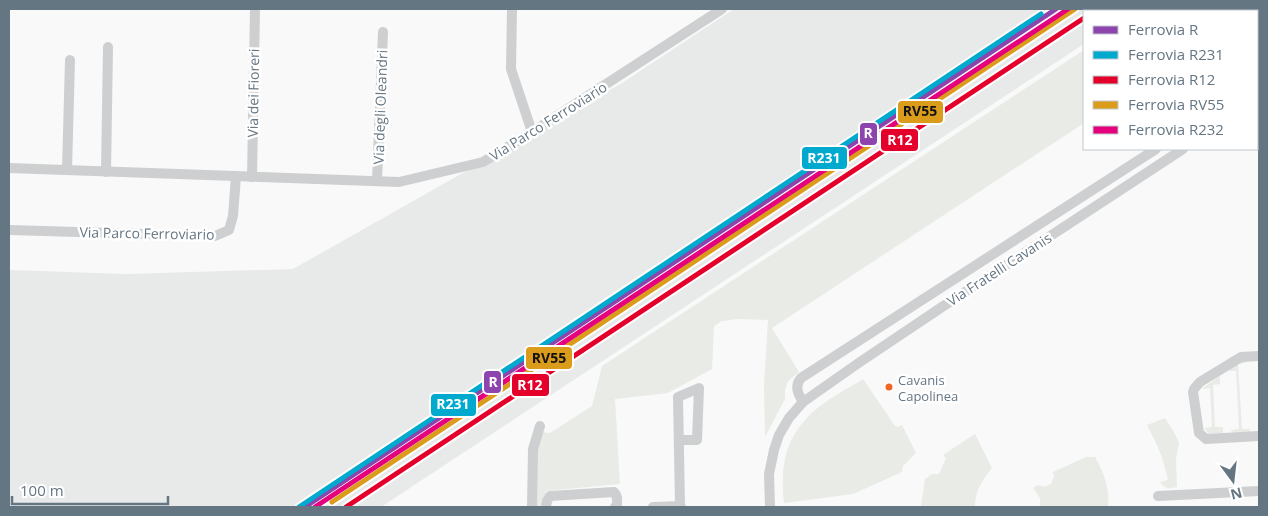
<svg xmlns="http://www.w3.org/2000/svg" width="1268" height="516" font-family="'Open Sans',sans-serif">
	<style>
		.built { fill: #e8e9e9 }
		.green { fill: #e8ebe6 }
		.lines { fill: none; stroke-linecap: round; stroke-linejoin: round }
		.minor { stroke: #cecfd0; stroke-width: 10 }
		.rail-1-casing { stroke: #fff; stroke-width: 9 }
		.rail-2-casing { stroke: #fff; stroke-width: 9 }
		.rail-3-casing { stroke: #fff; stroke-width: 9 }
		.rail-4-casing { stroke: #fff; stroke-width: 9 }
		.rail-5-casing { stroke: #fff; stroke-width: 9 }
		.rail-1 { stroke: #8e44ad; stroke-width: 5 }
		.rail-2 { stroke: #00a9ce; stroke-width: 5 }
		.rail-3 { stroke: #e4002b; stroke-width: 5 }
		.rail-4 { stroke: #da9c1a; stroke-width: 5 }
		.rail-5 { stroke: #e5007d; stroke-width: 5 }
		.bus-dot { fill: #f26522; stroke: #fff; stroke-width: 2 }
		.labels { text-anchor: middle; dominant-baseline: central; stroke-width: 5; stroke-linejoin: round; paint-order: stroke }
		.bus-label { font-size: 13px; fill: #657683; stroke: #fff; text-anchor: start }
		.street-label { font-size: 14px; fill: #657683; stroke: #fff }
		.line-badge { stroke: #fff; stroke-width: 2 }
		.badge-label { font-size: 14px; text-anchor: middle; font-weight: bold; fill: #fff }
		.pale-badge-label { font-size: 14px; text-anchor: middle; font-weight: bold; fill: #111 }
	</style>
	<rect width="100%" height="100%" fill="#f9f9f9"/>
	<path class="built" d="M 734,9 L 1137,9 L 1133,11 L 1084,11 L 1084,44 L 381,507 L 9,507 L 9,270 L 127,274 L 293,269 L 622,83 Z"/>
	<g class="green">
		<path d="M 1147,9 L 1259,9 L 1259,49 L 1257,45 L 1257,11 L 1143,11 Z"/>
		<path d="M 1084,50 L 1084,123 L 772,328 L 799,372 L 788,381 L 785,390 L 785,399 L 765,437 L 764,385 L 768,320 L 737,319 L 722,321 L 714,326 L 712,369 L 668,393 L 615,399 L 620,484 L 546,491 L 543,506 L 540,507 L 537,506 L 535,456 L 541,432 L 550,433 L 592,406 L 602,366 Z"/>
		<path d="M 1243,360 L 1246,363 L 1238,364 L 1242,429 L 1250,429 L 1250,432 L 1232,433 L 1231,430 L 1239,429 L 1236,371 L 1230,371 L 1229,370 Z"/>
		<path d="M 1220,376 L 1220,384 L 1213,385 L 1215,427 L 1223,427 L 1223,433 L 1209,434 L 1204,428 L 1212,427 L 1210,388 L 1203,389 L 1203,388 Z"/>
		<path d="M 863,379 L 895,426 L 898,427 L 902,425 L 916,453 L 903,466 L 902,472 L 853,494 L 784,503 C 780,466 785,437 814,411 C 829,398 847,389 863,379 Z"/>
		<path d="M 1165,418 L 1175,434 L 1179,443 L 1176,459 L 1177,487 C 1169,489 1165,489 1160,482 L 1168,480 C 1164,460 1157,443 1147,425 Z"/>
		<path d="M 975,434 L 992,468 C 982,481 975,490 975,507 L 921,507 L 925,479 L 932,474 L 939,474 L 946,458 L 943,455 Z"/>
		<path d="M 1086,457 L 1095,457 C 1104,473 1110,489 1108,507 L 1040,507 L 1040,498 L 1033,488 L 1038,485 L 1044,487 L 1051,484 L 1054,476 L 1053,472 Z"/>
	</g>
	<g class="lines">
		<g class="minor">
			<path d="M 512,9 L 511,69 L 532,132"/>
			<path d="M 1257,83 L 1259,81"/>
			<path d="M 1257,100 L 1259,98"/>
			<path d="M 9,168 L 399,182 L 483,162 L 532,132 L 722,9"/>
			<path d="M 67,170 L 70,60"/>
			<path d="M 106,172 L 108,47"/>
			<path d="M 252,177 L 255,9"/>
			<path d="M 377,181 L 383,32"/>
			<path d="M 9,230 L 215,236 L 229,230 L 233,216 L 236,176"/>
			<path d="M 1259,356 L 1241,357 L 1200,382 L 1194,389 L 1193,392 L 1199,433 L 1206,439 L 1259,436"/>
			<path d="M 803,402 C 798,394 794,386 801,378 L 1156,149"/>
			<path d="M 679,440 L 697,440 L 699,388 L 678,397 L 680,506"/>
			<path d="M 1158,496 L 1259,491"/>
			<path d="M 532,507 L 533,449 L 540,426"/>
			<path d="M 546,507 L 547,501 L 550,496 L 614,492 C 618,496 617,500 617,505 L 615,507"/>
			<path d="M 653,507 L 680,506 L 681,507"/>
			<path d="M 770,507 L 769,474 L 774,450 L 779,435 L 789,418 L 803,402 L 860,362 L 942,307 L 1183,149"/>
		</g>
		<g class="rail-1-casing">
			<path id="rail-1" d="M 305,507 L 1056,9"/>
		</g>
		<g class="rail-2-casing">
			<path id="rail-2" d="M 299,507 L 1041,14"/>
		</g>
		<g class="rail-3-casing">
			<path id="rail-3" d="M 346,507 L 1084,18"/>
		</g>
		<g class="rail-4-casing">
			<path id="rail-4" d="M 332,502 L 1075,9"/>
		</g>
		<g class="rail-5-casing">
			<path id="rail-5" d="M 315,507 L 1068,9"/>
		</g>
		<use href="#rail-1" class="rail-1"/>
		<use href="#rail-2" class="rail-2"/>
		<use href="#rail-3" class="rail-3"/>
		<use href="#rail-4" class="rail-4"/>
		<use href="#rail-5" class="rail-5"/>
	</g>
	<circle class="bus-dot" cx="889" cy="387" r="4.5"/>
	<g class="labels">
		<g class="bus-label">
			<text x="898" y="380">Cavanis<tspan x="898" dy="16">Capolinea</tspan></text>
		</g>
		<g class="street-label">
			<text transform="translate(253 93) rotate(-89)">Via dei Fioreri</text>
			<text transform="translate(380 107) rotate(-88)">Via degli Oleandri</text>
			<text transform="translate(548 121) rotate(-32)">Via Parco Ferroviario</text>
			<text transform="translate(147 233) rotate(1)">Via Parco Ferroviario</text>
			<text transform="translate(999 269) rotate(-33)">Via Fratelli Cavanis</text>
		</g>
	</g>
	<g class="line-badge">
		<rect x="897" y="100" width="47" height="24" rx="5" fill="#da9c1a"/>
		<rect x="859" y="122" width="19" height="24" rx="5" fill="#8e44ad"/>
		<rect x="880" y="128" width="39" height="24" rx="5" fill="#e4002b"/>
		<rect x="801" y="146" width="47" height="24" rx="5" fill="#00a9ce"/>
		<rect x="525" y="346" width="48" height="24" rx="5" fill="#da9c1a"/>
		<rect x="483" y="370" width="19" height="24" rx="5" fill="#8e44ad"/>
		<rect x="511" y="373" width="39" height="24" rx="5" fill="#e4002b"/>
		<rect x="430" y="393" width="47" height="24" rx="5" fill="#00a9ce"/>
	</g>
	<g class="badge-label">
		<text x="868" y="138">R</text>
		<text x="900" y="145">R12</text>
		<text x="824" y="163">R231</text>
		<text x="493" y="387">R</text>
		<text x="530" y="390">R12</text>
		<text x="453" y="409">R231</text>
	</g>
	<g class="pale-badge-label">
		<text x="920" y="116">RV55</text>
		<text x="549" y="363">RV55</text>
	</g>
	<rect width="1268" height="516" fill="none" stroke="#657683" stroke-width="20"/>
	<rect x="1083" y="10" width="175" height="140" fill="#ffffff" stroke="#c1c8cd"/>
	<rect x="1093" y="26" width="25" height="8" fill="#8e44ad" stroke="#c1c8cd"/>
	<text x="1128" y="35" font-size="15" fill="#657683">Ferrovia R</text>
	<rect x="1093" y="51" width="25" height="8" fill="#00a9ce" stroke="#c1c8cd"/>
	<text x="1128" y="60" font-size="15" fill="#657683">Ferrovia R231</text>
	<rect x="1093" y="76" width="25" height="8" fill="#e4002b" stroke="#c1c8cd"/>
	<text x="1128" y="85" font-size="15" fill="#657683">Ferrovia R12</text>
	<rect x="1093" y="101" width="25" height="8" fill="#da9c1a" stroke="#c1c8cd"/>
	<text x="1128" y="110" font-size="15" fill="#657683">Ferrovia RV55</text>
	<rect x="1093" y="126" width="25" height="8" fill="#e5007d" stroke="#c1c8cd"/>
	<text x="1128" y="135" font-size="15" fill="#657683">Ferrovia R232</text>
	<g transform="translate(1233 481) rotate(165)" stroke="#ffffff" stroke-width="4" paint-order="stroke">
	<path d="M0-4L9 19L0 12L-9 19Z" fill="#657683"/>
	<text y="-8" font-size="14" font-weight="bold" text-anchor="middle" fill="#657683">N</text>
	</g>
	<path d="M12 496v8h156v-8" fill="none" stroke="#657683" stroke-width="2.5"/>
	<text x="20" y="496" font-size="15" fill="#657683" stroke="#ffffff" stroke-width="4" paint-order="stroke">100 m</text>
</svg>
